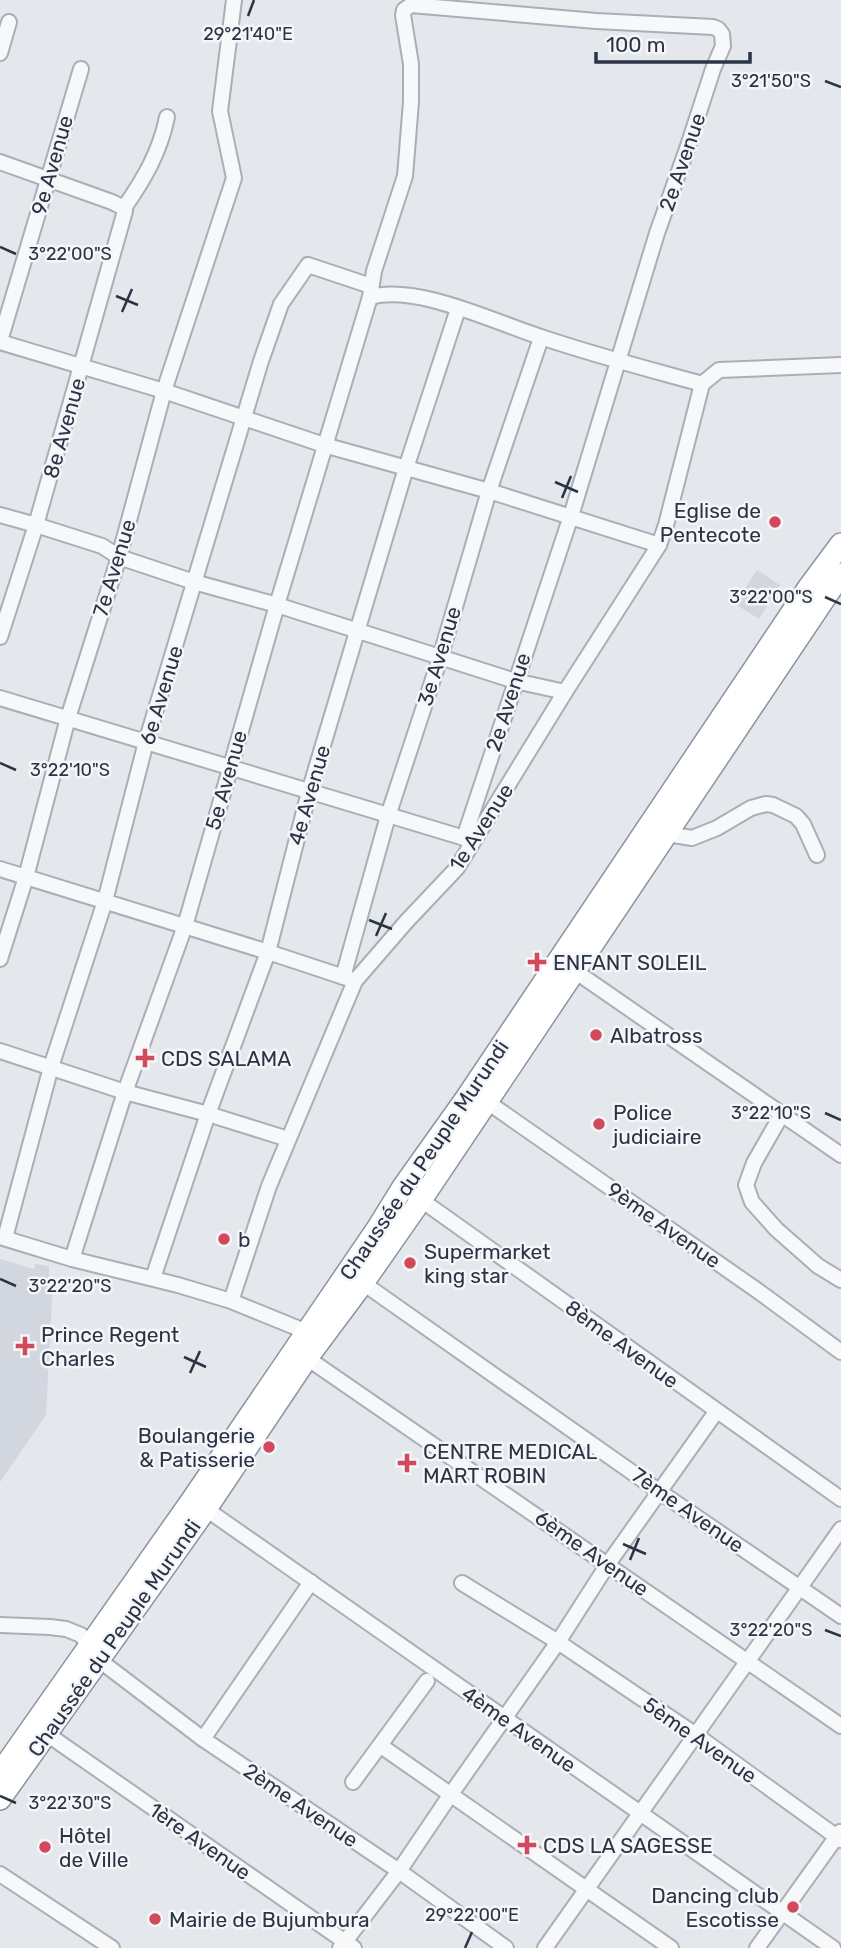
<svg xmlns="http://www.w3.org/2000/svg" width="841" height="1948" font-family="Rubik,sans-serif">
	<style>
		.built { fill: #d2d6de }
		.lines { fill: none; stroke-linecap: round; stroke-linejoin: round }
		.minor-casing { stroke: #a9aeb7; stroke-width: 18 }
		.highway-casing { stroke: #8b94a3; stroke-width: 24 }
		.minor { stroke: #f7f8fa; stroke-width: 14 }
		.highway { stroke: #fff; stroke-width: 21 }
		.ticks { fill: none; stroke: #2b3445; stroke-width: 2.5 }
		.poi-dot { fill: #d1495b; stroke: #f4f6f9; stroke-width: 2.5 }
		.labels { text-anchor: middle; dominant-baseline: central; stroke-width: 5; stroke-linejoin: round; paint-order: stroke }
		.street-label { font-size: 21px; fill: #2b3445; stroke: #f4f6f9 }
		.poi-label { font-size: 21px; fill: #2b3445; stroke: #f4f6f9; text-anchor: start }
		.ticks-label { font-size: 18px; text-anchor: middle; fill: #2b3445; stroke: #f4f6f9; stroke-width: 5; stroke-linejoin: round; paint-order: stroke }
	</style>
	<rect width="100%" height="100%" fill="#e4e7ec"/>
	<g class="built">
		<path d="M 757,570 L 780,585 L 759,619 L 735,604 Z"/>
		<path d="M 0,1259 L 34,1269 L 35,1264 L 49,1266 L 49,1277 L 53,1278 L 46,1415 L 0,1482 Z"/>
	</g>
	<g class="lines">
		<g class="minor-casing">
			<g id="minor">
				<path d="M 0,53 L 9,22"/>
				<path d="M 0,162 L 112,202 L 124,208 L 125,211 L 36,525 L 0,637"/>
				<path d="M 124,208 C 144,179 160,152 167,117"/>
				<path d="M 370,297 C 417,284 494,322 541,337 C 594,355 648,369 702,384 L 719,370 L 841,365"/>
				<path d="M 0,341 L 81,69"/>
				<path d="M 0,342 L 164,391 L 324,445 L 489,491 L 659,545"/>
				<path d="M 0,515 L 36,525 L 102,546 L 119,557 L 194,582 L 277,605 L 515,681 L 565,692"/>
				<path d="M 0,698 L 471,840"/>
				<path d="M 667,834 L 692,838 L 717,828 L 751,808 L 766,804 L 773,805 L 796,816 L 803,824 L 817,855"/>
				<path d="M 0,869 L 268,952 L 353,980"/>
				<path d="M 0,959 L 26,877 L 68,718 L 119,557 L 164,391 L 234,178 L 220,111 L 234,0"/>
				<path d="M 569,967 L 841,1155"/>
				<path d="M 343,977 L 388,816 L 440,658 L 489,491 L 541,338"/>
				<path d="M 0,1051 L 125,1092 L 208,1114 L 288,1139"/>
				<path d="M 486,1101 L 758,1291 L 841,1352"/>
				<path d="M 782,1114 L 754,1163 L 746,1185 L 752,1202 L 776,1229 L 818,1266 L 841,1280"/>
				<path d="M 403,1187 L 841,1499"/>
				<path d="M 0,1237 L 72,1259 L 178,1285 L 231,1301 L 312,1334"/>
				<path d="M 5,1238 L 51,1067 L 105,901 L 146,742 L 261,361 L 281,304 L 308,265 L 371,286"/>
				<path d="M 72,1259 L 125,1092 L 185,926 L 277,605 L 370,297 L 374,271 L 405,176 L 411,102 L 411,64 L 403,15 L 404,10 L 411,5 L 596,21 L 713,27 L 718,29 L 722,34 L 723,46 L 713,69 L 688,146 L 657,233 L 571,516 L 464,838"/>
				<path d="M 153,1278 L 208,1114 L 268,952 L 309,792 L 406,468 L 458,309"/>
				<path d="M 363,1283 L 660,1492 L 841,1616"/>
				<path d="M 231,1301 L 269,1186 L 355,981 L 406,922 L 457,868 L 565,692 L 659,545 L 666,525 L 702,384"/>
				<path d="M 307,1358 L 841,1726"/>
				<path d="M 206,1509 L 833,1948"/>
				<path d="M 462,1583 L 558,1642 L 696,1735 L 841,1840"/>
				<path d="M 0,1625 L 50,1627 L 66,1629 L 81,1635 L 99,1660 L 203,1739 L 399,1871 L 506,1948"/>
				<path d="M 47,1734 L 354,1948"/>
				<path d="M 203,1739 L 311,1582"/>
				<path d="M 381,1746 L 671,1948"/>
				<path d="M 353,1782 L 427,1681"/>
				<path d="M 0,1874 L 112,1948"/>
				<path d="M 340,1948 L 399,1871 L 451,1794 L 558,1642 L 608,1564 L 716,1412"/>
				<path d="M 545,1948 L 841,1529"/>
				<path d="M 757,1948 L 840,1832"/>
			</g>
		</g>
		<g class="highway-casing">
			<g id="highway">
				<path d="M 0,1773 L 192,1500 L 377,1229 L 403,1187 L 467,1097 L 809,587 L 841,544"/>
				<path d="M 0,1799 L 206,1509 L 307,1358 L 363,1283 L 421,1200 L 841,574"/>
			</g>
		</g>
		<use href="#minor" class="minor"/>
		<use href="#highway" class="highway"/>
	</g>
	<path class="ticks" d="M 248,16 L 254,0M 825,81 L 841,87M 0,247 L 16,254M 116,296 L 138,305M 122,312 L 132,289M 555,482 L 578,492M 562,498 L 571,476M 825,597 L 841,604M 0,763 L 16,770M 369,920 L 392,929M 376,936 L 386,913M 825,1113 L 841,1120M 0,1279 L 16,1286M 184,1357 L 206,1367M 190,1373 L 200,1351M 623,1544 L 646,1554M 630,1560 L 639,1538M 825,1630 L 841,1636M 0,1796 L 16,1803M 465,1948 L 472,1932"/>
	<g class="poi-dot">
		<circle cx="775" cy="522" r="7"/>
		<path d="M533.5 951.5h7v7h7v7h-7v7h-7v-7h-7v-7h7z"/>
		<circle cx="596" cy="1035" r="7"/>
		<path d="M141.5 1047.5h7v7h7v7h-7v7h-7v-7h-7v-7h7z"/>
		<circle cx="599" cy="1124" r="7"/>
		<circle cx="224" cy="1239" r="7"/>
		<circle cx="410" cy="1263" r="7"/>
		<path d="M21.5 1335.5h7v7h7v7h-7v7h-7v-7h-7v-7h7z"/>
		<circle cx="269" cy="1447" r="7"/>
		<path d="M403.5 1452.5h7v7h7v7h-7v7h-7v-7h-7v-7h7z"/>
		<path d="M523.5 1834.5h7v7h7v7h-7v7h-7v-7h-7v-7h7z"/>
		<circle cx="45" cy="1847" r="7"/>
		<circle cx="793" cy="1907" r="7"/>
		<circle cx="155" cy="1919" r="7"/>
	</g>
	<g class="labels">
		<g class="street-label">
			<text transform="translate(682 162) rotate(-71)">2e Avenue</text>
			<text transform="translate(52 165) rotate(-74)">9e Avenue</text>
			<text transform="translate(64 428) rotate(-74)">8e Avenue</text>
			<text transform="translate(114 568) rotate(-73)">7e Avenue</text>
			<text transform="translate(439 656) rotate(-73)">3e Avenue</text>
			<text transform="translate(161 695) rotate(-73)">6e Avenue</text>
			<text transform="translate(508 702) rotate(-72)">2e Avenue</text>
			<text transform="translate(226 780) rotate(-74)">5e Avenue</text>
			<text transform="translate(309 795) rotate(-74)">4e Avenue</text>
			<text transform="translate(481 827) rotate(-57)">1e Avenue</text>
			<text transform="translate(424 1160) rotate(-56)">Chaussée du Peuple Murundi</text>
			<text transform="translate(664 1225) rotate(35)">9ème Avenue</text>
			<text transform="translate(622 1344) rotate(36)">8ème Avenue</text>
			<text transform="translate(688 1510) rotate(35)">7ème Avenue</text>
			<text transform="translate(592 1553) rotate(35)">6ème Avenue</text>
			<text transform="translate(114 1638) rotate(-55)">Chaussée du Peuple Murundi</text>
			<text transform="translate(519 1729) rotate(35)">4ème Avenue</text>
			<text transform="translate(700 1740) rotate(35)">5ème Avenue</text>
			<text transform="translate(301 1805) rotate(34)">2ème Avenue</text>
			<text transform="translate(200 1841) rotate(35)">1ère Avenue</text>
		</g>
		<g class="poi-label">
			<text x="761" y="510" text-anchor="end">Eglise de<tspan x="761" dy="24">Pentecote</tspan></text>
			<text x="553" y="962">ENFANT SOLEIL</text>
			<text x="610" y="1035">Albatross</text>
			<text x="161" y="1058">CDS SALAMA</text>
			<text x="613" y="1112">Police<tspan x="613" dy="24">judiciaire</tspan></text>
			<text x="238" y="1239">b</text>
			<text x="424" y="1251">Supermarket<tspan x="424" dy="24">king star</tspan></text>
			<text x="41" y="1334">Prince Regent<tspan x="41" dy="24">Charles</tspan></text>
			<text x="255" y="1435" text-anchor="end">Boulangerie<tspan x="255" dy="24">&amp; Patisserie</tspan></text>
			<text x="423" y="1451">CENTRE MEDICAL<tspan x="423" dy="24">MART ROBIN</tspan></text>
			<text x="59" y="1835">Hôtel<tspan x="59" dy="24">de Ville</tspan></text>
			<text x="543" y="1845">CDS LA SAGESSE</text>
			<text x="779" y="1895" text-anchor="end">Dancing club<tspan x="779" dy="24">Escotisse</tspan></text>
			<text x="169" y="1919">Mairie de Bujumbura</text>
		</g>
	</g>
	<g class="ticks-label">
		<text x="248" y="40">29°21'40"E</text>
		<text x="771" y="87">3°21'50"S</text>
		<text x="70" y="260">3°22'00"S</text>
		<text x="771" y="603">3°22'00"S</text>
		<text x="70" y="776">3°22'10"S</text>
		<text x="771" y="1119">3°22'10"S</text>
		<text x="70" y="1292">3°22'20"S</text>
		<text x="771" y="1636">3°22'20"S</text>
		<text x="70" y="1809">3°22'30"S</text>
		<text x="472" y="1921">29°22'00"E</text>
	</g>
	<path d="M596 52v10h154v-10" fill="none" stroke="#2b3445" stroke-width="3.5"/>
	<text x="606" y="52" font-size="21" fill="#2b3445" stroke="#f4f6f9" stroke-width="5" paint-order="stroke">100 m</text>
</svg>
